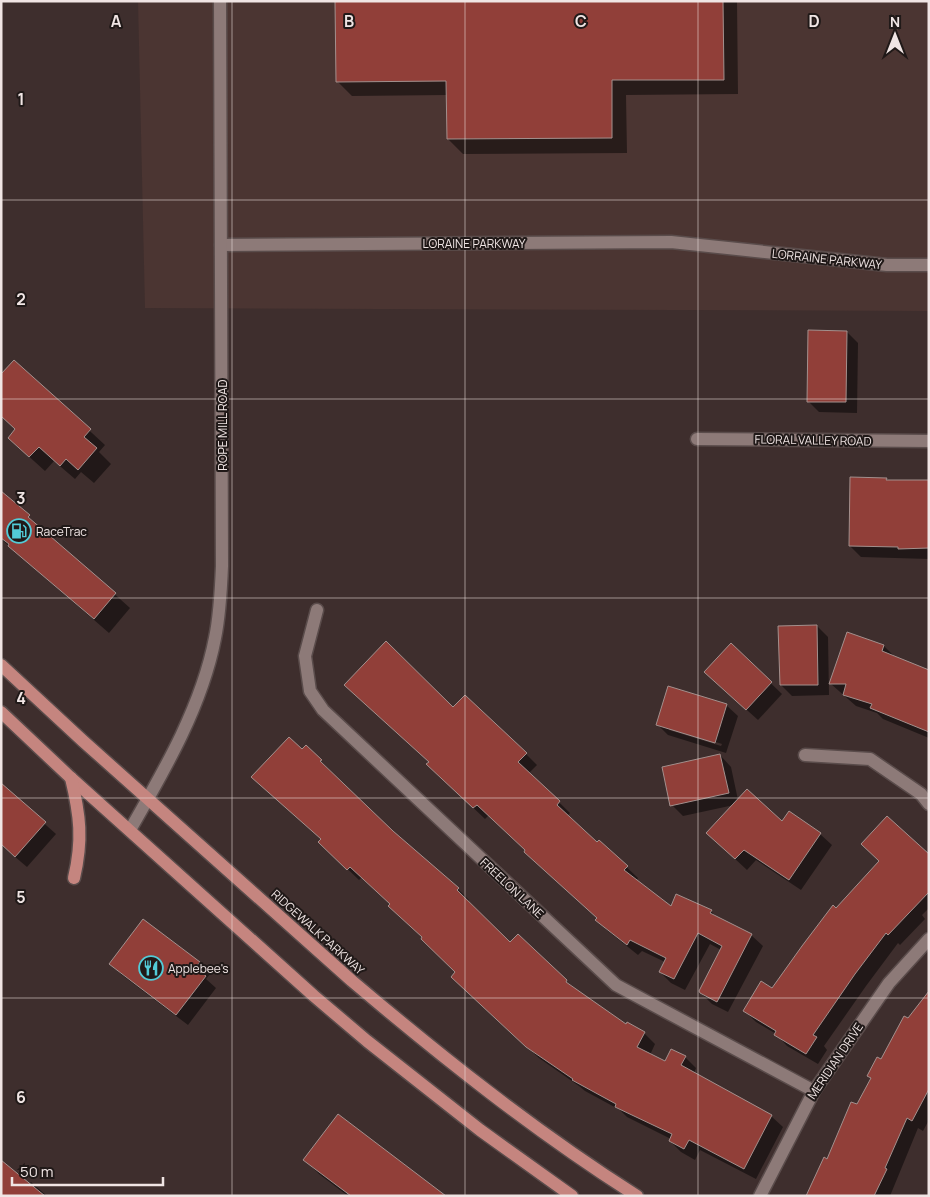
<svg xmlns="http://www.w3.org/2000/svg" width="930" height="1197" font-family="Manrope,sans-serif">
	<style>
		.built { fill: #4b3532 }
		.shadow { fill: #0007; fill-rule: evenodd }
		.building { fill: #913f39; stroke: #a3908d }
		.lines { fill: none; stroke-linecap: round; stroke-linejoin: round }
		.minor-casing { stroke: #5a4c4b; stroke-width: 15 }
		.major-casing { stroke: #5a4c4b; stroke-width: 15 }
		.minor { stroke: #8d7a78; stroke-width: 12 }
		.major { stroke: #c5857f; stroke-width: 12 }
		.grid { fill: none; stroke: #f0e5e4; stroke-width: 1; stroke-opacity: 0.55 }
		.labels { text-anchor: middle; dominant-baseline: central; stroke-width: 4; stroke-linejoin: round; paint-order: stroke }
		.street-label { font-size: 12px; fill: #f0e5e4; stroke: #201918 }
		.poi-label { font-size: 12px; fill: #f0e5e4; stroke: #201918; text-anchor: start }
		.grid-label { font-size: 16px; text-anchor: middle; font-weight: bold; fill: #f0e5e4; stroke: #201918; stroke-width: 4; stroke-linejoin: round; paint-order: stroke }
	</style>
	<rect width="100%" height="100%" fill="#3e2e2d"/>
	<path class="built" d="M 138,1 L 929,1 L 929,311 L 145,308 Z"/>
	<g class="shadow">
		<path d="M 336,1 L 737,1 L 738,94 L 626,95 L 627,153 L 463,154 L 448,139 L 448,95 L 352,96 L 337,81 Z"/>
		<path d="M 847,332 L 858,343 L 857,413 L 819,412 L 808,401 Z"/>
		<path d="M 14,361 L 105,445 L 99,452 L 111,464 L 94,483 L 81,472 L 75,479 L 54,461 L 45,471 L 24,452 L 16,430 Z"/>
		<path d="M 886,479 L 888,481 L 929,481 L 929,559 L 861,557 L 850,546 Z"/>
		<path d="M 1,492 L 130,608 L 109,633 L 1,539 Z"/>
		<path d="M 817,626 L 828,637 L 829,695 L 792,696 L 781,685 Z"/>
		<path d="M 848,634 L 884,646 L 895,657 L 929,672 L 929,738 L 883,719 L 877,713 L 856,706 L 831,684 Z"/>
		<path d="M 731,645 L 782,694 L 758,720 L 717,683 Z"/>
		<path d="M 726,705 L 738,716 L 726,753 L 668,735 L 657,724 ZM 669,727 L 722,744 L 721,746 L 669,730 Z"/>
		<path d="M 453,709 L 526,754 L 537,765 L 529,773 L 570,813 L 567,816 L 597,844 L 599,841 L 638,878 L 636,881 L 671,908 L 711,911 L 717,918 L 751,935 L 763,946 L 728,1012 L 712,1004 L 701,993 L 721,950 L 710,944 L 685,990 L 671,983 L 660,972 L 665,962 L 642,951 L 638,955 L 608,931 L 596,920 L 598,918 L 489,815 L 485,819 L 439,775 Z"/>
		<path d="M 306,747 L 392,832 L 458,889 L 469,900 L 467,902 L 510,944 L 518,936 L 577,992 L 627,1026 L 644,1033 L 655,1044 L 650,1055 L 665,1062 L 685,1057 L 696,1068 L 694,1073 L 771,1116 L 783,1127 L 756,1179 L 700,1150 L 695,1160 L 681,1152 L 670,1141 L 671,1139 L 627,1117 L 620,1110 L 585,1091 L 579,1086 L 539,1058 L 463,988 L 457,972 L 392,904 L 362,877 L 359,880 L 331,853 L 322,840 L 302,751 Z"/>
		<path d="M 720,755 L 731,767 L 738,800 L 782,823 L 789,813 L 820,834 L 832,845 L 801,890 L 756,860 L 747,870 L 719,844 L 734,805 L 683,816 L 672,805 Z"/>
		<path d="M 1,785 L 56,834 L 27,867 L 1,845 Z"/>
		<path d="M 929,856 L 929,908 L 922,915 L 925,919 L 900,945 L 898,943 L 866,986 L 824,1046 L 827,1050 L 818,1064 L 787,1046 L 776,1034 L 756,1022 L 744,1010 L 773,990 L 836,909 Z"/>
		<path d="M 199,963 L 210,974 L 206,979 L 216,988 L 188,1025 L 122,975 L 111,964 Z"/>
		<path d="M 929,993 L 929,1120 L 923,1131 L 918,1128 L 890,1196 L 807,1196 L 828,1160 L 872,1079 L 868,1075 L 881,1060 L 908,1019 Z"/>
		<path d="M 305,1160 L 444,1196 L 348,1196 L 319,1174 Z"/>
		<path d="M 31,1182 L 47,1196 L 1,1196 L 29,1184 Z"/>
	</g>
	<g class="building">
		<path d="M 335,1 L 723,1 L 724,80 L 612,80 L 612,138 L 447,139 L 446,81 L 336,82 Z"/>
		<path d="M 808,330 L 847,331 L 846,402 L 807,402 Z"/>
		<path d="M 14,360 L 91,429 L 84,437 L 97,448 L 78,470 L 66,459 L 60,466 L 39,447 L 29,457 L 8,438 L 15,429 L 1,416 L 1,374 Z"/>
		<path d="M 850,477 L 887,478 L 886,480 L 929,480 L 929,548 L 898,549 L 898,547 L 849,546 Z"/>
		<path d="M 1,491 L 30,515 L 28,517 L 116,593 L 94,619 L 8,546 L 9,544 L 1,538 Z"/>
		<path d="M 817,625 L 818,685 L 780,685 L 778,626 Z"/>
		<path d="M 847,632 L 884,645 L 882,651 L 929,670 L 929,732 L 870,708 L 872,704 L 843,695 L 846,684 L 829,684 Z"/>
		<path d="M 386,641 L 453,707 L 465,695 L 527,753 L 518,762 L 560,801 L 557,805 L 597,842 L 599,840 L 628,866 L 624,870 L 671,906 L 676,894 L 712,910 L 710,913 L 752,934 L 717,1002 L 700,993 L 699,991 L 722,946 L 698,933 L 674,979 L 659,972 L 666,958 L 630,940 L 627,945 L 595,920 L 597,918 L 524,852 L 525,850 L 477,805 L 473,808 L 426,764 L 429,762 L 344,685 Z"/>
		<path d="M 731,643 L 772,682 L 746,710 L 704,672 Z"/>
		<path d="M 668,686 L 727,704 L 715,743 L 656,725 Z"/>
		<path d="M 289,737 L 302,749 L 306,745 L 322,760 L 320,761 L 393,831 L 459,888 L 457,890 L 510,942 L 518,934 L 567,980 L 566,982 L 626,1024 L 627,1022 L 645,1032 L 637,1047 L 665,1061 L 671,1049 L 686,1056 L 681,1065 L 772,1115 L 744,1169 L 689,1140 L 684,1149 L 669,1141 L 672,1134 L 615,1107 L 616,1104 L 572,1080 L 573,1079 L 526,1047 L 451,977 L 455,972 L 421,939 L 422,937 L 388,906 L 390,904 L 350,867 L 347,870 L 318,842 L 321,839 L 251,777 Z"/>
		<path d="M 720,754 L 729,793 L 670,806 L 662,767 Z"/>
		<path d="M 1,783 L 46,822 L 15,857 L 1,844 Z"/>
		<path d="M 747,789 L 782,821 L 789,811 L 821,833 L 789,880 L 744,850 L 735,859 L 706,833 Z"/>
		<path d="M 887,816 L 929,854 L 929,892 L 888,935 L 886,933 L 855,974 L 813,1035 L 817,1037 L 806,1054 L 774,1035 L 776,1031 L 743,1011 L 761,981 L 772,988 L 802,946 L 833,905 L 836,908 L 879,861 L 861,844 Z"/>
		<path d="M 143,919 L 200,962 L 195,968 L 206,976 L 176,1015 L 109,964 Z"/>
		<path d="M 929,991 L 929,1089 L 912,1121 L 907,1118 L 885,1168 L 887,1169 L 874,1196 L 806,1196 L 824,1157 L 827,1159 L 851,1102 L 857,1104 L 871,1078 L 867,1076 L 877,1057 L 881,1059 L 904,1016 L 908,1018 Z"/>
		<path d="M 338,1114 L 446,1196 L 351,1196 L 303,1160 Z"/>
		<path d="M 1,1160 L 45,1196 L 1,1196 Z"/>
	</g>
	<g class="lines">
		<g class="minor-casing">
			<g id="minor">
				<path d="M 221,245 L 671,242 L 887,265 L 929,265"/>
				<path d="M 697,439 L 929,441"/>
				<path d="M 317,610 L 305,656 L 310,691 L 323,710 L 616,985 L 814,1091"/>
				<path d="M 805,755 L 870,759 L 921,794 L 929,804"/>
				<path d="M 130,830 C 164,771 202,706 215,638 C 220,614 221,590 222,566 L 220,1"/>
				<path d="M 760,1196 L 814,1091 L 889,983 L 929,939"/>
			</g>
		</g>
		<g class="major-casing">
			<g id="major">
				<path d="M 1,665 L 83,741 L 352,981 C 443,1058 536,1132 637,1196"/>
				<path d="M 1,712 L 71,778 L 314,996 L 367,1041 L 480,1130 L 572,1196"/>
				<path d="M 71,778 C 80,815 83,840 74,878"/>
			</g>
		</g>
		<use href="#minor" class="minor"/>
		<use href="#major" class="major"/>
	</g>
	<path class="grid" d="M 232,1 L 232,1196M 465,1 L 465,1196M 698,1 L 698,1196M 1,200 L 929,200M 1,399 L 929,399M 1,598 L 929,598M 1,798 L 929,798M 1,998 L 929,998"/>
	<defs>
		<g id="fuel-ring" transform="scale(1.25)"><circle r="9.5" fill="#201918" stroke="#52cbd7" stroke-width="1.5"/><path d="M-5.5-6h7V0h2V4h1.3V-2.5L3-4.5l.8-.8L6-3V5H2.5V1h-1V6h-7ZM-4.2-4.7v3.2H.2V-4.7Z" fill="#52cbd7"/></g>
		<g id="restaurant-ring" transform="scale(1.25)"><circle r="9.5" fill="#201918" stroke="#52cbd7" stroke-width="1.5"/><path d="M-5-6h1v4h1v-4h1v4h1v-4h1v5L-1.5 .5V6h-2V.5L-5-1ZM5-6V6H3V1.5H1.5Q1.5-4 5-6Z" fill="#52cbd7"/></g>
	</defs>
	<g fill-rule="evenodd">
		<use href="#fuel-ring" x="19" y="531"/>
		<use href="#restaurant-ring" x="151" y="968"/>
	</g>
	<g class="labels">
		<g class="street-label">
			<text x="474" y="243">LORAINE PARKWAY</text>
			<text transform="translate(827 259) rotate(6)">LORRAINE PARKWAY</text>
			<text transform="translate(222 425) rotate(-90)">ROPE MILL ROAD</text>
			<text transform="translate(813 440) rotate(1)">FLORAL VALLEY ROAD</text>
			<text transform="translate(512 888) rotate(43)">FREELON LANE</text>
			<text transform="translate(318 932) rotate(42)">RIDGEWALK PARKWAY</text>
			<text transform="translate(835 1061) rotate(-56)">MERIDIAN DRIVE</text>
		</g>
		<g class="poi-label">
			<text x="36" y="531">RaceTrac</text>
			<text x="168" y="968">Applebee's</text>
		</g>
	</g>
	<g class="grid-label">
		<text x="116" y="27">A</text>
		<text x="349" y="27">B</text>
		<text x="581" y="27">C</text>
		<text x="814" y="27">D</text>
		<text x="21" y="105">1</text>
		<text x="21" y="305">2</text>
		<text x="21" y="504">3</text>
		<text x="21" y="704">4</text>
		<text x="21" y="903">5</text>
		<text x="21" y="1103">6</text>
	</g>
	<rect width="930" height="1197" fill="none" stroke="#f0e5e4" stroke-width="5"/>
	<g transform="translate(895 35)" stroke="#201918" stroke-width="4" paint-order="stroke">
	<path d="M0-4L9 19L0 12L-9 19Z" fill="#f0e5e4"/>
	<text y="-8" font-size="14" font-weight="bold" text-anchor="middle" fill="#f0e5e4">N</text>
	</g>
	<path d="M12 1177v8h151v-8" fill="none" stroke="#f0e5e4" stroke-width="2.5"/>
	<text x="20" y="1177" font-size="15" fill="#f0e5e4" stroke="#201918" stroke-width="4" paint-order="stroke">50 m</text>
</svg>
